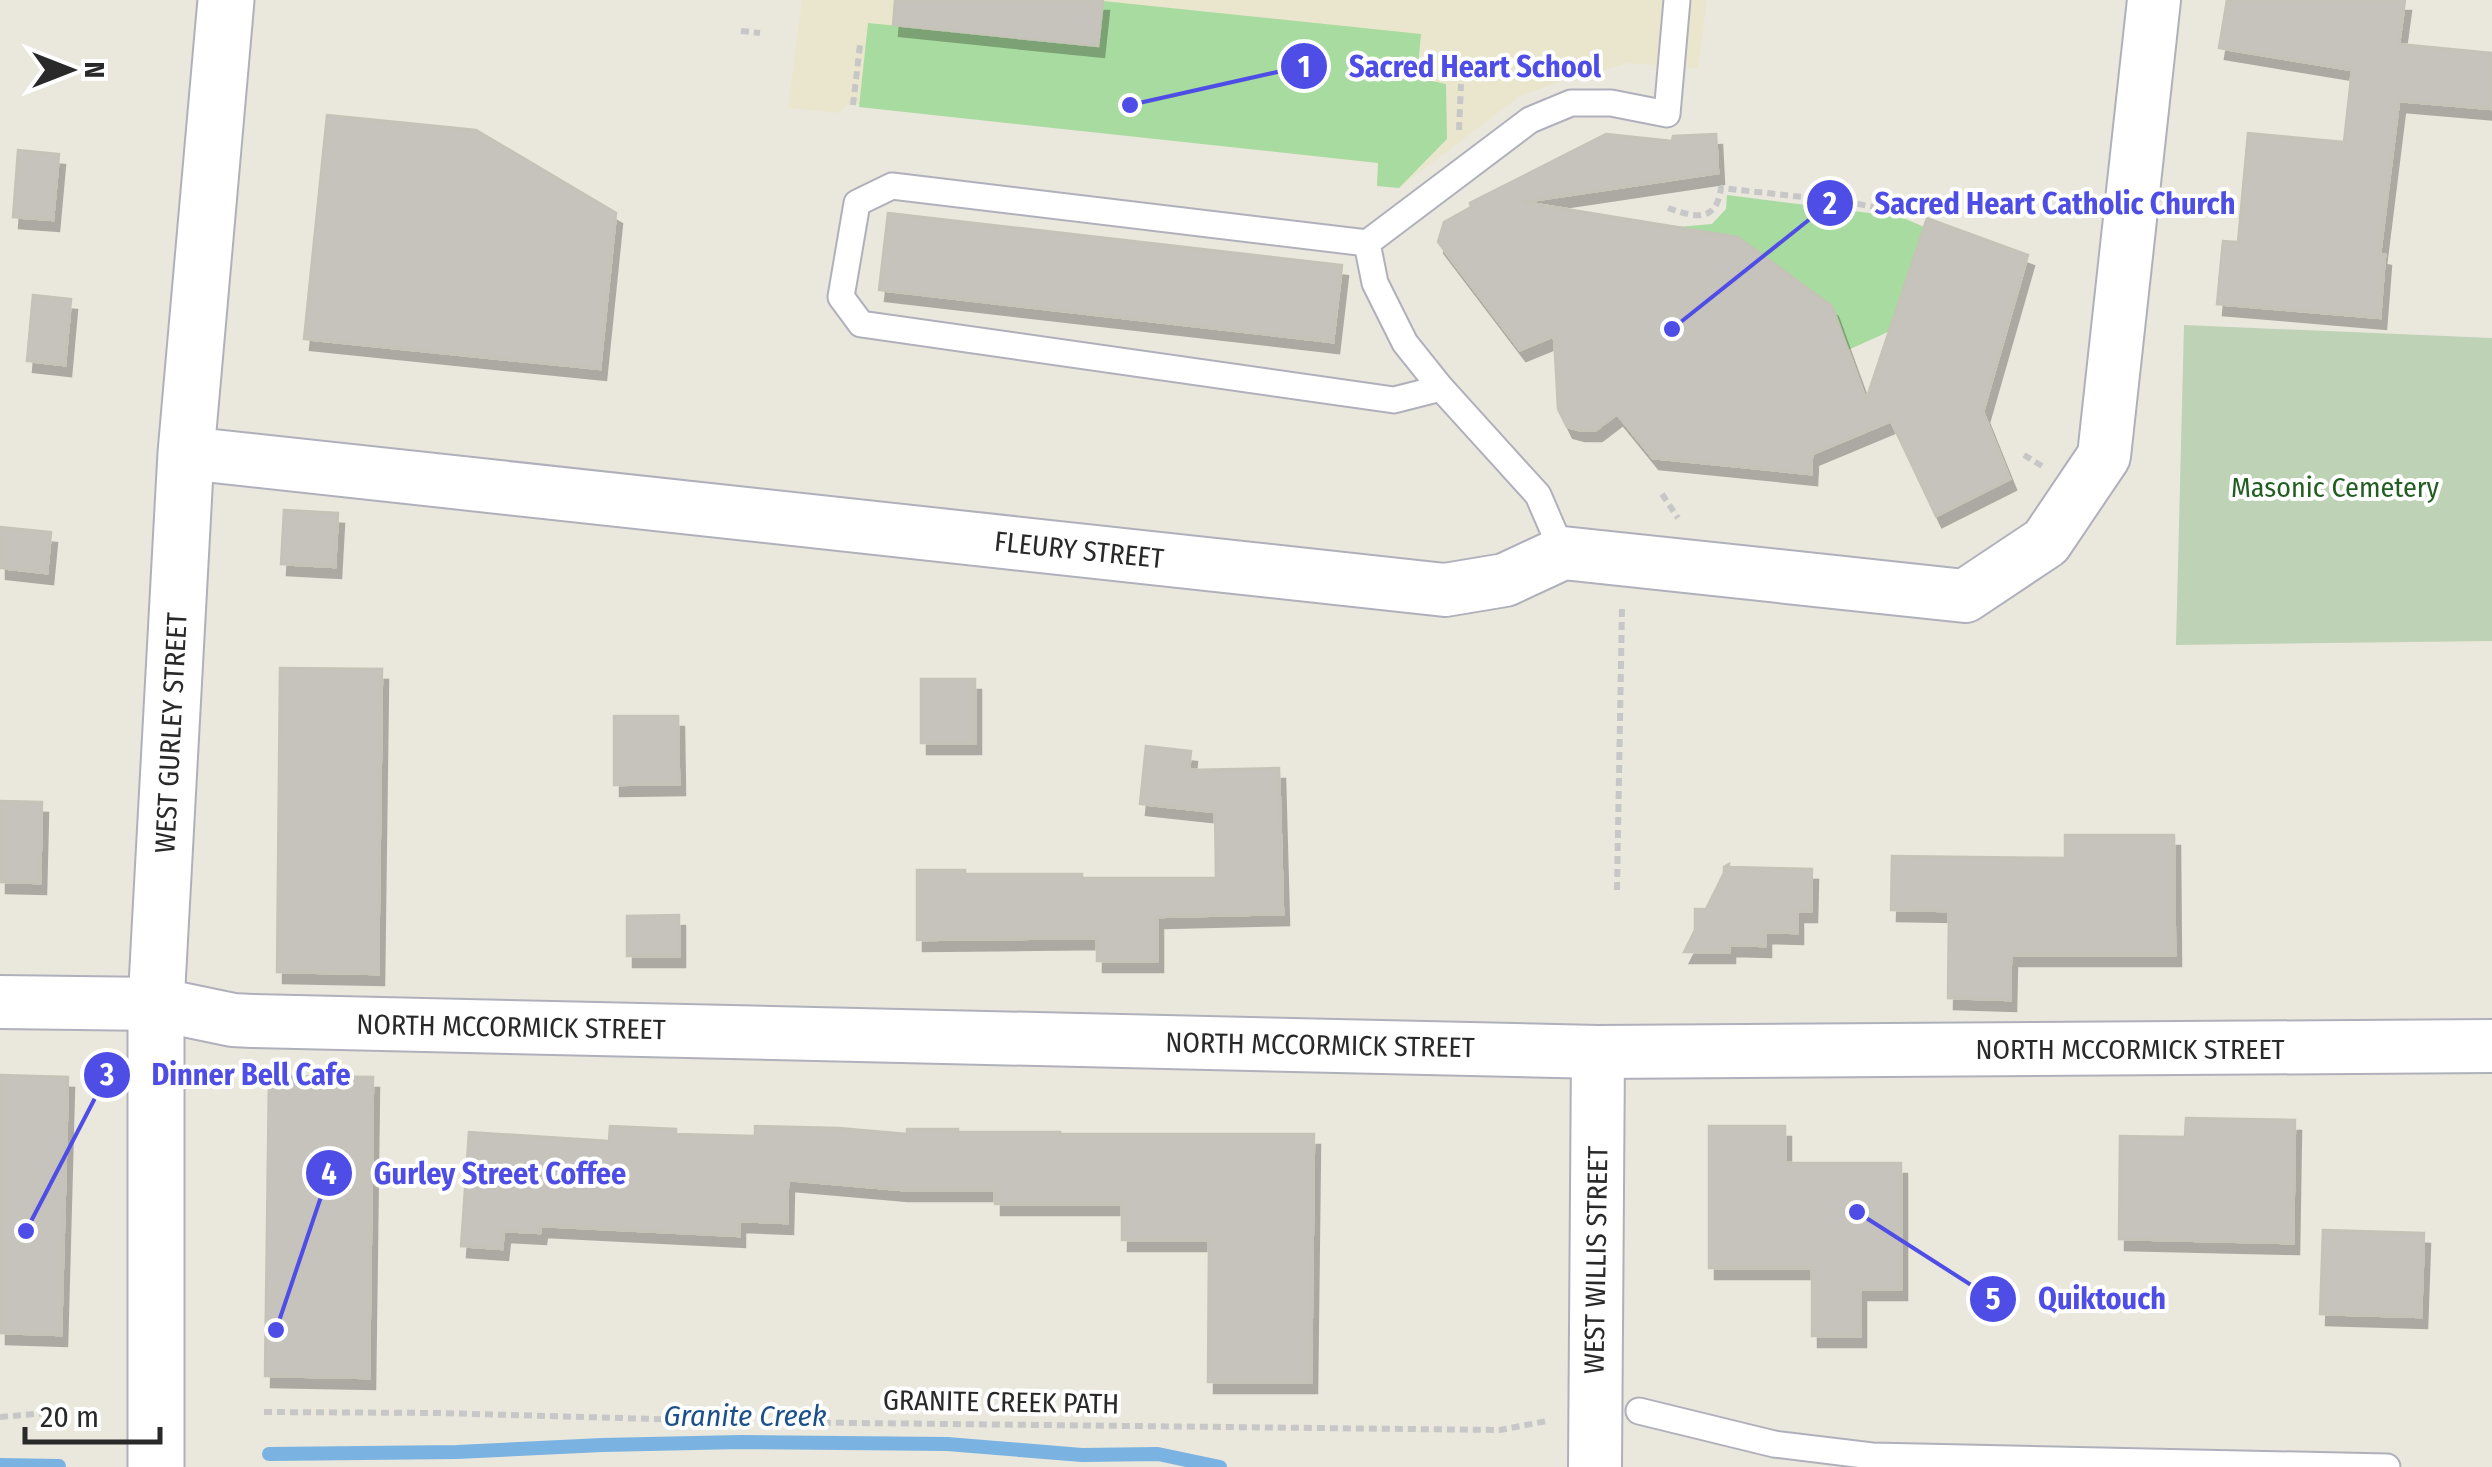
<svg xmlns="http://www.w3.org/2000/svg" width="2492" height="1467" font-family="'Fira Sans Condensed',sans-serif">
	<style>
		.education { fill: #eae6ce }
		.green { fill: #a8db9f }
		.cemetery { fill: #bed2b6 }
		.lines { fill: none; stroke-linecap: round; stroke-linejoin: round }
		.stream { stroke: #7ab3e1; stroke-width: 14 }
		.building { fill: #c6c3bc; stroke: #c5c3b7; stroke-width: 2.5; filter: url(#shadow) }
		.service-casing { stroke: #b0b0bc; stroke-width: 29 }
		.minor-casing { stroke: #b0b0bc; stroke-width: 56 }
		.secondary-casing { stroke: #b0b0bc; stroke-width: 59 }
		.path { stroke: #c7c7c7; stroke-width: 6; stroke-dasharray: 8 5; stroke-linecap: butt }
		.service { stroke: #fff; stroke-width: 25 }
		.minor { stroke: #fff; stroke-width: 52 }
		.secondary { stroke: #fff; stroke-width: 55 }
		.labels { text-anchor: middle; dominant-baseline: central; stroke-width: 8; stroke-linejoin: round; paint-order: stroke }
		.park-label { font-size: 28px; fill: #225e21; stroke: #fff }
		.street-label { font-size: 28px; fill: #292929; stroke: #fff }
		.water-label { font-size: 30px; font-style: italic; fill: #1b508b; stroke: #fff }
		.leader { fill: none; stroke: #4e4de6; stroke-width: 4 }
		.callout-dot { fill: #4e4de6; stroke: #fff; stroke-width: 4 }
		.mark-label { font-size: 30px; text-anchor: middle; font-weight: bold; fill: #fff }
		.callout-label { font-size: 30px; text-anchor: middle; font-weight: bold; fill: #4e4de6; stroke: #fff; stroke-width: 8; stroke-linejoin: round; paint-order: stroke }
	</style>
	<defs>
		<filter id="shadow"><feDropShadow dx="6" dy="11" stdDeviation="0" flood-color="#0004"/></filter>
	</defs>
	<rect width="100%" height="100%" fill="#eae7dd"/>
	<path class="education" d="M 802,0 L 1707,0 L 1698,69 L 1629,63 L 1563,81 L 1520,96 L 1399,188 L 1377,186 L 1378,163 L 853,105 L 847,105 L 838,113 L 788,108 Z"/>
	<g class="green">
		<path d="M 1103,1 L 1421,34 L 1417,78 L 1446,84 L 1447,139 L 1399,188 L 1377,186 L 1378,163 L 859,107 L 868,23 L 1097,46 Z"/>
		<path d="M 1727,195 L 1901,217 L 1924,227 L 1900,298 L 1910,322 L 1848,350 L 1832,306 L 1739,237 L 1677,227 L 1712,224 L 1726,209 Z"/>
	</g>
	<path class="cemetery" d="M 2184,325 L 2492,338 L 2492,641 L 2176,645 Z"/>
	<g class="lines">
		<g class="stream">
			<path d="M 269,1454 L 457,1452 L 602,1445 L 741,1442 L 947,1444 L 1082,1455 L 1158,1454 L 1220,1467"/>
			<path d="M 0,1465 L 59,1466"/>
		</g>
	</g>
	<g class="building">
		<path d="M 895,0 L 1103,0 L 1098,46 L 893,25 Z"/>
		<path d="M 2227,0 L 2405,0 L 2399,44 L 2492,53 L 2492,109 L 2399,101 L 2380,254 L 2385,255 L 2380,318 L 2217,304 L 2223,241 L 2238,242 L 2248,133 L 2344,142 L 2352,70 L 2219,48 Z"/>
		<path d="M 327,115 L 476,130 L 616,213 L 600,369 L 304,339 Z"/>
		<path d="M 1606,134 L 1672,141 L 1673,136 L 1716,134 L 1718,173 L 1523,202 L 1738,237 L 1832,306 L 1866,400 L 1927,218 L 2028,255 L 1983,412 L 2010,479 L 1936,516 L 1891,421 L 1812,454 L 1811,474 L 1653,458 L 1617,414 L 1596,430 L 1579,430 L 1567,427 L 1558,409 L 1554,336 L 1520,350 L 1438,242 L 1444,222 L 1471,207 L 1470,203 Z"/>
		<path d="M 18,150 L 59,154 L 53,220 L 13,217 Z"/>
		<path d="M 888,213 L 1342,265 L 1333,342 L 879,290 Z"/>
		<path d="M 33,295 L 71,299 L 65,365 L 27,361 Z"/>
		<path d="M 284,510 L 338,513 L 335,567 L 281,564 Z"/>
		<path d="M 0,527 L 51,532 L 47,573 L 0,568 Z"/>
		<path d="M 280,668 L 382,669 L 378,974 L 277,972 Z"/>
		<rect x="921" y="679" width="54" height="64"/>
		<path d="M 614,716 L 678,716 L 679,784 L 614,785 Z"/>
		<path d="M 1146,746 L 1191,751 L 1189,770 L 1279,768 L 1283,914 L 1157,917 L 1157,961 L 1097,961 L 1097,938 L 917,940 L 917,870 L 965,870 L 965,874 L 1082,874 L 1082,878 L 1216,878 L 1215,812 L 1140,804 Z"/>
		<path d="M 0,801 L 42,802 L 40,883 L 0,882 Z"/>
		<path d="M 2065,835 L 2174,835 L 2175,955 L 2011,955 L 2010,1000 L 1948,998 L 1949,911 L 1891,910 L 1892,856 L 2065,858 Z"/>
		<path d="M 1729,864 L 1729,867 L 1812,869 L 1811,911 L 1797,911 L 1797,933 L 1765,932 L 1765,946 L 1729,945 L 1729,952 L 1684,952 L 1695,930 L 1695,909 L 1706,909 L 1724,873 L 1724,867 Z"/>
		<path d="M 679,915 L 679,956 L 627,956 L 627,916 Z"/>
		<path d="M 0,1075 L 68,1077 L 61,1335 L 0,1333 Z"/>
		<path d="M 269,1076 L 373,1077 L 369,1378 L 265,1376 Z"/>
		<path d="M 2186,1118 L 2295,1120 L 2293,1243 L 2119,1239 L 2120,1136 L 2185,1137 Z"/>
		<path d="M 610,1126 L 676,1129 L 676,1134 L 755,1136 L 755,1126 L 839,1128 L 907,1134 L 907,1129 L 958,1129 L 958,1132 L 1060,1132 L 1060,1134 L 1314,1134 L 1311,1382 L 1208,1382 L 1209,1240 L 1122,1240 L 1122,1204 L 995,1204 L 995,1190 L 902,1190 L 788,1180 L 787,1223 L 739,1221 L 739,1236 L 541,1226 L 540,1233 L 504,1231 L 502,1249 L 461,1246 L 469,1132 L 609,1141 Z"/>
		<path d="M 1709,1126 L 1785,1126 L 1785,1163 L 1901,1163 L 1901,1289 L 1860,1289 L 1860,1336 L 1812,1336 L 1812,1268 L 1709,1268 Z"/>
		<path d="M 2323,1230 L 2424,1233 L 2421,1317 L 2320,1314 Z"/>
	</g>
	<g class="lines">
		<g class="service-casing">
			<g id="service">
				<path d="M 1367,243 L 1375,283 L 1405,343 L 1441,388 L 1538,495 L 1563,553"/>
				<path d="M 1441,388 L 1394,400 L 861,324 L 841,297 L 857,203 L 892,186 L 1367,243 L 1530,120 L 1571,103 L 1611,103 L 1667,114 L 1677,0"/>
				<path d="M 1639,1411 L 1774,1444 L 1872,1456 L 2387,1467"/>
			</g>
		</g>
		<g class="minor-casing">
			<g id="minor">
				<path d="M 186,453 L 1445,590 L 1505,580 L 1563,553 L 1965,596 L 2046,542 L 2104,456 L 2154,0"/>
				<path d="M 0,1002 L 156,1004 L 233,1020 L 252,1021 L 1598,1052 L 2492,1046"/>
				<path d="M 1595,1467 L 1598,1052"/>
			</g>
		</g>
		<g class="secondary-casing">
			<path id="secondary" d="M 156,1467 L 156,1004 L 186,453 L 226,0"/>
		</g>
		<g class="path">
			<path d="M 741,31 L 760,33"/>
			<path d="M 853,105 L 860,45"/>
			<path d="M 1459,130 L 1461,84"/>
			<path d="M 1668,208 C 1694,217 1716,224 1721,188 L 1848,202 L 1914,215"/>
			<path d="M 2024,455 L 2042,466"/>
			<path d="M 1662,494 L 1678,518"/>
			<path d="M 1617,890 L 1622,607"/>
			<path d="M 264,1412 L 439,1413 L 765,1422 L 1500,1430 L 1547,1421"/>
			<path d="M 0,1417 L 70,1411"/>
		</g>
		<use href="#service" class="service"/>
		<use href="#minor" class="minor"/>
		<use href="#secondary" class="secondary"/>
	</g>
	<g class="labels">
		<g class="park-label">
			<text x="2335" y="487">Masonic Cemetery</text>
		</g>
		<g class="street-label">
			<text transform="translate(1079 550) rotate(6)">FLEURY STREET</text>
			<text transform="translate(171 733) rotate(-87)">WEST GURLEY STREET</text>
			<text transform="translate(511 1027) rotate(1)">NORTH MCCORMICK STREET</text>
			<text transform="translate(1320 1045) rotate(1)">NORTH MCCORMICK STREET</text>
			<text x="2130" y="1049">NORTH MCCORMICK STREET</text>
			<text transform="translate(1596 1260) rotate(-89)">WEST WILLIS STREET</text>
			<text transform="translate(1001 1402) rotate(1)">GRANITE CREEK PATH</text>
		</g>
		<g class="water-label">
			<text x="745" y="1416">Granite Creek</text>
		</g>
	</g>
	<path class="leader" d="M1130 105L1304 66M1672 329L1830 203M26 1231L107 1075M276 1330L329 1173M1857 1212L1993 1299"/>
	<g class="callout-dot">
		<circle cx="1130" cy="105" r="10"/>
		<circle cx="1672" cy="329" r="10"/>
		<circle cx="26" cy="1231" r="10"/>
		<circle cx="276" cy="1330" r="10"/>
		<circle cx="1857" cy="1212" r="10"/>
		<circle cx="1304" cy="66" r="25"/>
		<circle cx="1830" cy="203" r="25"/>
		<circle cx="107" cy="1075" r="25"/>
		<circle cx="329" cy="1173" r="25"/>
		<circle cx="1993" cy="1299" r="25"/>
	</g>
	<g class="mark-label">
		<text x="1304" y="77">1</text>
		<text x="1830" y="214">2</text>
		<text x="107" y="1085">3</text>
		<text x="329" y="1184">4</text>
		<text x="1993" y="1309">5</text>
	</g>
	<g class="callout-label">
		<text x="1475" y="77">Sacred Heart School</text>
		<text x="2055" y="214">Sacred Heart Catholic Church</text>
		<text x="251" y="1085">Dinner Bell Cafe</text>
		<text x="500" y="1184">Gurley Street Coffee</text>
		<text x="2102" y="1309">Quiktouch</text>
	</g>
	<g transform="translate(70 70) rotate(90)" stroke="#ffffff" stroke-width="8" paint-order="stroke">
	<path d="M0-8L18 38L0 25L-18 38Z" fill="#292929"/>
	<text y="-15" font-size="28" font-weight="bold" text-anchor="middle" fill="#292929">N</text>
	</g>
	<path d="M25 1427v15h135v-15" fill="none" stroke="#292929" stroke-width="5"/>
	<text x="40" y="1427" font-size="30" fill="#292929" stroke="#ffffff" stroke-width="8" paint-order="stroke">20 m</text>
</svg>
